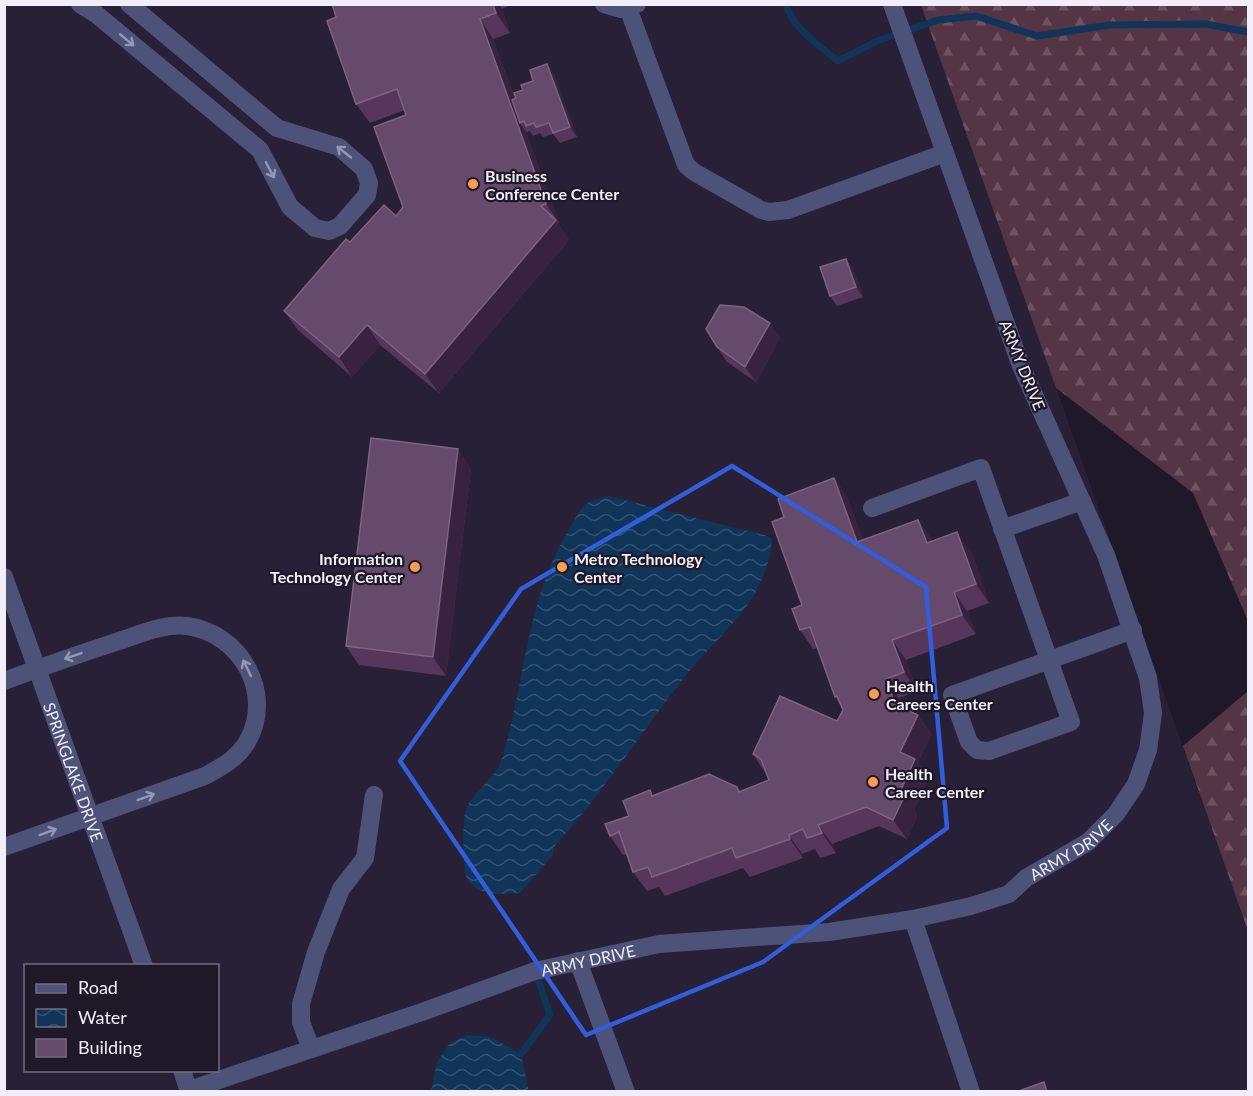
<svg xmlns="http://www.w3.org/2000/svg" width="1253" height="1096" font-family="Lato,sans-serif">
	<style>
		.built { fill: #282036; fill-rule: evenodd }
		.forest { fill: url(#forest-firs) }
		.water { fill: url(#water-waves) }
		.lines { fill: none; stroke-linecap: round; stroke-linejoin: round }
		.stream { stroke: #113459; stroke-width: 7 }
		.minor { stroke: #4c5278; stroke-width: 18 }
		.wall { fill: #56365a }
		.shaded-wall { fill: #38223f }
		.building { fill: #664a6b; stroke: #7c6381; stroke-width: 1.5 }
		.oneway { stroke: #9698b2 }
		.marked { fill: none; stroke: #325edb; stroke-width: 4.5; stroke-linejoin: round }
		.poi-dot { fill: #fc9d52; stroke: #1e1828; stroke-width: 2 }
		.labels { text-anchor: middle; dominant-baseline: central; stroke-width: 4.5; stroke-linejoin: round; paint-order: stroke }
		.poi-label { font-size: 16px; font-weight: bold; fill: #f1eef9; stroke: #1e1828; text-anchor: start }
		.street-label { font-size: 16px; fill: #f1eef9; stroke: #1e1828 }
	</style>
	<defs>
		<pattern id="forest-firs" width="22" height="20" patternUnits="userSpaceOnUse" patternTransform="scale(1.5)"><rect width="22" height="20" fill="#543546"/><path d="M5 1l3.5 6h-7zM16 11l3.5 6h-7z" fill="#6d5361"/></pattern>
		<pattern id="water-waves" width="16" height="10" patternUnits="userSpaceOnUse" patternTransform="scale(1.5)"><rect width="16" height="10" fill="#113459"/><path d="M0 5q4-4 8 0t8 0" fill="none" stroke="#345272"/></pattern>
	</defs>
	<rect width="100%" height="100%" fill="#1e1828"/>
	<path class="built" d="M 5,5 L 921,5 L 1248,931 L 1248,1091 L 5,1092 ZM 26,966 L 218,966 L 218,1070 L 26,1070 Z"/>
	<g class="forest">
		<path d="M 921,5 L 1248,5 L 1248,621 L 1193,493 L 1056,388 Z"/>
		<path d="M 1248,691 L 1248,931 L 1183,746 Z"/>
	</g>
	<g class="water">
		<path d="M 609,496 L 768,536 L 772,539 C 767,603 719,633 683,679 C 657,712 634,746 609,779 C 592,803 573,825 554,847 L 553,855 L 520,893 C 502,894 477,897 467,878 C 462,870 462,814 467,806 C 476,790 496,777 502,759 C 525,684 526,601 567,533 C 572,524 577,513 584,506 C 591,499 600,498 609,496 Z"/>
		<path d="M 468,1035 L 491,1037 L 521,1054 L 529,1091 L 431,1091 L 437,1062 L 450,1043 Z"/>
	</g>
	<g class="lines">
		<g class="stream">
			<path d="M 786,4 C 792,28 820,46 838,61 L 877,41 L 938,20 L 976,16 L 1037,36 L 1110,25 L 1206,24 L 1248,32"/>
			<path d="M 521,1054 L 550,1015 L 536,973"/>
		</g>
		<g class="minor">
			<path d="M 80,4 L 96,14 L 260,150 L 290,207 L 315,228 L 329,231 L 340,226 L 367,195 L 369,183 L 364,169 L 339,147 L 277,128 L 129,4"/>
			<path d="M 604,4 L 621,9 L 637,4"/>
			<path d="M 628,8 L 686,165 L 694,172 L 761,210 L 769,212 L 788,210 L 945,153"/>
			<path d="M 872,508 L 981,468 L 1071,722 L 989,751 L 977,750 L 969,742 L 952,695 L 1133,630"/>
			<path d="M 1002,529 L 1082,501"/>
			<path id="s1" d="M 4,577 L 144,966"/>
			<path d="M 4,681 C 42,667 79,654 116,642 C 138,635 164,623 187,626 C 241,633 275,694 247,742 C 237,759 221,767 205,776 L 4,847"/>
			<path d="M 913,919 L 971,1092"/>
			<path d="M 578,961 L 626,1092"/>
			<path d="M 311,1049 L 301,1022 L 301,1004 L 316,952 L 341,889 L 365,858 L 374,795"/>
			<path d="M 182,1070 L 189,1092"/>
			<path id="s2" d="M 189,1090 L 422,1012 L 535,971 L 659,944 L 829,932 L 913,919 L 971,906 L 1009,894 L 1026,878 L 1088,842 L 1116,814 L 1136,784 L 1148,750 L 1153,713 L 1148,678 L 1106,555 L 1021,366 L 892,4"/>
		</g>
	</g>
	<g class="wall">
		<path d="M 332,4 L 513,4 L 502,9 L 510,33 L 493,39 L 515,99 L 516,98 L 523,90 L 554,74 L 577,137 L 560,143 L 553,134 L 543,137 L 540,133 L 533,136 L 530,131 L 526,132 L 559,223 L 558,224 L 569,240 L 439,393 L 380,345 L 352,377 L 298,330 L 284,311 L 350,242 L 396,216 L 403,207 L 406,115 L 405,110 L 370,123 L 356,104 L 336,17 Z"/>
		<path d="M 853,269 L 863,297 L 837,306 L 830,296 Z"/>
		<path d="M 780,338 L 756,382 L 727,362 L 717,347 Z"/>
		<path d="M 471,468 L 446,676 L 359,665 L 346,646 Z"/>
		<path d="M 834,478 L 847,497 L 863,540 L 918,520 L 933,541 L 971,551 L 989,603 L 967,611 L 976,634 L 906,660 L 917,691 L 899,698 L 903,708 L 918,715 L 931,734 L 918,763 L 928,778 L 914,810 L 917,816 L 907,839 L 879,826 L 832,844 L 836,853 L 820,858 L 815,849 L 802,854 L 803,858 L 750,877 L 743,868 L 665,896 L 659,887 L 647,891 L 633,872 L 627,854 L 623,855 L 610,836 L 629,816 L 653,795 L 737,787 L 740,791 L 769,780 L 766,774 L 753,754 L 837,721 L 843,710 L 841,706 L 835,697 L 818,648 L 813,649 L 800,630 L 802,605 L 784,517 Z"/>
	</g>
	<g class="shaded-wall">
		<path d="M 493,4 L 499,4 L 502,9 L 510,33 L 496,13 Z"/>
		<path d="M 480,19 L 493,39 L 523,122 L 520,123 L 526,132 L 559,223 L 546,204 Z"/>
		<path d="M 547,64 L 554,74 L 577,137 L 570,127 Z"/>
		<path d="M 556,220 L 569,240 L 439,393 L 425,374 Z"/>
		<path d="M 846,259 L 853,269 L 863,297 L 856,287 Z"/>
		<path d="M 770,323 L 780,338 L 756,382 L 745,367 Z"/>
		<path d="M 367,325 L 380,345 L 352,377 L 339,357 Z"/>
		<path d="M 458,449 L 471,468 L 446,676 L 433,657 Z"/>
		<path d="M 834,478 L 847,497 L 871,561 L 857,542 Z"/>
		<path d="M 918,520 L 932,539 L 940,562 L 927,543 Z"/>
		<path d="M 957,532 L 971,551 L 989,603 L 976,584 Z"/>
		<path d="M 954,592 L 967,611 L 976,634 L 962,615 Z"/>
		<path d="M 892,640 L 906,660 L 917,691 L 904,672 Z"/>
		<path d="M 886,679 L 899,698 L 908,723 L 895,704 Z"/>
		<path d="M 918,715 L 931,734 L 918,763 L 928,778 L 914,810 L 917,816 L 907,839 L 893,820 L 899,794 L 900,752 Z"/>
		<path d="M 818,825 L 832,844 L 836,853 L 822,833 Z"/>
		<path d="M 789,835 L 802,854 L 803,858 L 790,839 Z"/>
		<path d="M 1044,1082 L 1051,1092 L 1047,1092 Z"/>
	</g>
	<g class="building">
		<path d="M 332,4 L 493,4 L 496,13 L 480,19 L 546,204 L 541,206 L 556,220 L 425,374 L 367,325 L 339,357 L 284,311 L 346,239 L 350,242 L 384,205 L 396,216 L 403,207 L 374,127 L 406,115 L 397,89 L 356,104 L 327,21 L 336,17 Z"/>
		<path d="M 547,64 L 570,127 L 553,133 L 549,123 L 536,127 L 534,123 L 526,126 L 524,121 L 520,123 L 512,100 L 516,98 L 514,93 L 523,90 L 521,85 L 533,81 L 530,70 Z"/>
		<path d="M 846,259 L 856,287 L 830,296 L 820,267 Z"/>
		<path d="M 720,305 L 744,307 L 770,323 L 745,367 L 717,347 L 706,329 Z"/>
		<path d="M 371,438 L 458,449 L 433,657 L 346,646 Z"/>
		<path d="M 834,478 L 857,542 L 918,520 L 927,543 L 957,532 L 976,584 L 954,592 L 962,615 L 892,640 L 904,672 L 886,679 L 895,704 L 918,715 L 900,752 L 915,759 L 899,794 L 904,797 L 893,820 L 866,807 L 818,825 L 822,833 L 807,838 L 803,829 L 789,835 L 790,839 L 736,858 L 732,848 L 652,877 L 648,867 L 633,872 L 619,832 L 610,836 L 605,824 L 629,816 L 623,801 L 650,790 L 652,796 L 709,774 L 737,787 L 739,792 L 769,780 L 761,759 L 753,754 L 780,696 L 837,721 L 843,710 L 837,696 L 835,697 L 810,627 L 800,630 L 792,609 L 802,605 L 772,522 L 784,517 L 778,499 Z"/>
		<path d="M 1044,1082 L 1047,1092 L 1016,1092 Z"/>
	</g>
	<defs><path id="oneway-shaft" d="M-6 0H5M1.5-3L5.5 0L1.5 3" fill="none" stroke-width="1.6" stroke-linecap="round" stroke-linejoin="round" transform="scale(1.5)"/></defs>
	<g class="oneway">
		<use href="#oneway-shaft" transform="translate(127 40) rotate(40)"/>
		<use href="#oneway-shaft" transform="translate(344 152) rotate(-142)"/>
		<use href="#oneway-shaft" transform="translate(270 170) rotate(62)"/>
		<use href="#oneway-shaft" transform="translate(73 656) rotate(161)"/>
		<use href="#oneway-shaft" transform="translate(247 668) rotate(-116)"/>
		<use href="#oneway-shaft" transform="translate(146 797) rotate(-20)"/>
		<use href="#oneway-shaft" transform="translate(48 832) rotate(-20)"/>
	</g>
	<path class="marked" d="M 732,466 L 926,587 L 947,828 L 763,962 L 586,1035 L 400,761 L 521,589 Z"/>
	<g class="poi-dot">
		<circle cx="473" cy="184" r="6"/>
		<circle cx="415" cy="567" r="6"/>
		<circle cx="562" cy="567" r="6"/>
		<circle cx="874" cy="694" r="6"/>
		<circle cx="873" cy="782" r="6"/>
	</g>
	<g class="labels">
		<g class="poi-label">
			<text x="485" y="175">Business<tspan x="485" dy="18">Conference Center</tspan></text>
			<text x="403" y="558" text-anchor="end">Information<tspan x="403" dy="18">Technology Center</tspan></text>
			<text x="574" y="558">Metro Technology<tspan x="574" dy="18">Center</tspan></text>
			<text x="886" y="685">Health<tspan x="886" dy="18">Careers Center</tspan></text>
			<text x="885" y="773">Health<tspan x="885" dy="18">Career Center</tspan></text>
		</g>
		<g class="street-label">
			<text transform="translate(1023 365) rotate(68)">ARMY DRIVE</text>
			<text stroke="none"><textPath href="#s1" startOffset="207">SPRINGLAKE DRIVE</textPath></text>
			<text stroke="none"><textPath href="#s2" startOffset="924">ARMY DRIVE</textPath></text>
			<text stroke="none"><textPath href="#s2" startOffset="420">ARMY DRIVE</textPath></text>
		</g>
	</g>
	<rect width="1253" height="1096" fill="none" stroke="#f1eef9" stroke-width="12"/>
	<rect x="24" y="964" width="195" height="108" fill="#1e1828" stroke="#726e7c" stroke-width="1.5"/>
	<rect x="36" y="984" width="30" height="9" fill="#4c5278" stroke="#726e7c" stroke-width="1.5"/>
	<text x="78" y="994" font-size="18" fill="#f1eef9">Road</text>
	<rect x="36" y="1009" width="30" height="18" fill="url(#water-waves)" stroke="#726e7c" stroke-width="1.5"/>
	<text x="78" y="1024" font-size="18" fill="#f1eef9">Water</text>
	<rect x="36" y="1039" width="30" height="18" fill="#664a6b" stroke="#726e7c" stroke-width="1.5"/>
	<text x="78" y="1054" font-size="18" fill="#f1eef9">Building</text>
</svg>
